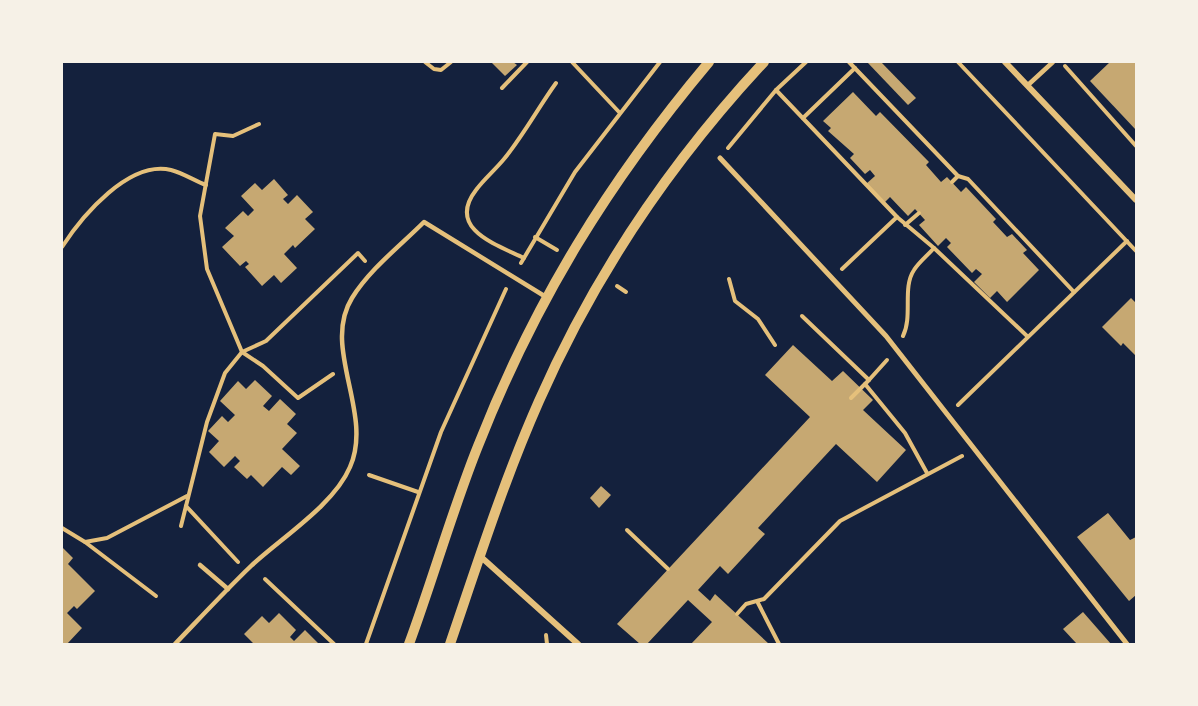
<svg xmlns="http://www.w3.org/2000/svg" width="1198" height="706" font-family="Georgia,serif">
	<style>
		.building { fill: #c6a872 }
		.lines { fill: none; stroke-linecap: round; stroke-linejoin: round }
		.path { stroke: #e5c07b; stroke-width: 4 }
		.service { stroke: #e5c07b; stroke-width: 4.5 }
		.pedestrian { stroke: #e5c07b; stroke-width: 5 }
		.minor { stroke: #e5c07b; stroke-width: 6 }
		.tertiary { stroke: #e5c07b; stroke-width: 10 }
	</style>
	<rect width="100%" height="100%" fill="#14213d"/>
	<g class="building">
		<path d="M 491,62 L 513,62 L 517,65 L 505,76 Z"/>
		<path d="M 867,62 L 881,62 L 916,98 L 908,105 Z"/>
		<path d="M 1110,62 L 1136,62 L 1136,130 L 1090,81 Z"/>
		<path d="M 853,92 L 876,116 L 880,112 L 929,162 L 926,165 L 941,182 L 947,177 L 961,192 L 966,187 L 996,219 L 993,222 L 1007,237 L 1012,234 L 1027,250 L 1023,253 L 1039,270 L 1007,302 L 997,291 L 990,298 L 974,282 L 982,274 L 976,269 L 972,273 L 947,247 L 951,243 L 946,238 L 938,246 L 919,225 L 925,220 L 915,209 L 908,216 L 890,197 L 884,203 L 866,184 L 875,176 L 870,170 L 865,174 L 850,158 L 854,154 L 828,131 L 831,128 L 823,121 Z"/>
		<path d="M 274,179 L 288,195 L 283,199 L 288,204 L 297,195 L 313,212 L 305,219 L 315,229 L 295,248 L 293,245 L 284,254 L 297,268 L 281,283 L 274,275 L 262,286 L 245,267 L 249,264 L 246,261 L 240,266 L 222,247 L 234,236 L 225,228 L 243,211 L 248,216 L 254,210 L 241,196 L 255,183 L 262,190 Z"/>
		<path d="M 1131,298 L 1136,303 L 1136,356 L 1123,343 L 1121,346 L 1102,327 Z"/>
		<path d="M 793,345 L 832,381 L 843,371 L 873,400 L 863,410 L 906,450 L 877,482 L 836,444 L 758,528 L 765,534 L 728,574 L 720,566 L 698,590 L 710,601 L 715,594 L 769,644 L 691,644 L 712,622 L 688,600 L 647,644 L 640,644 L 617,624 L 810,417 L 765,375 Z"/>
		<path d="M 255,380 L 272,396 L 263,406 L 269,411 L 280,399 L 296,414 L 287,424 L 297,433 L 282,449 L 300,466 L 291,475 L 282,467 L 263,487 L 251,475 L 247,479 L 234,467 L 240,461 L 235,456 L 224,467 L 209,452 L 219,441 L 208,431 L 222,416 L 228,422 L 235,415 L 220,401 L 238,381 L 246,389 Z"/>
		<path d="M 601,486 L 611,495 L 599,508 L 590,498 Z"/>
		<path d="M 1108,513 L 1130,540 L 1136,537 L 1136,595 L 1129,601 L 1077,537 Z"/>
		<path d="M 62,547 L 73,558 L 68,564 L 95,591 L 77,609 L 74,606 L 67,613 L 82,628 L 67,644 L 62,644 Z"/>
		<path d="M 1083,612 L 1111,644 L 1077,644 L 1063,629 Z"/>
		<path d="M 279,613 L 296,630 L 290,637 L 294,641 L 305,630 L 319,644 L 254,644 L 244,634 L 262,616 L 269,623 Z"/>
	</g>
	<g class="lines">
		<g class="path">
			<path d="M 425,62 L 434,69 L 441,70 L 451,62"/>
			<path d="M 572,62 L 619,112"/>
			<path d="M 849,62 L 958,176 L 968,179 L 1074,292"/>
			<path d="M 958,62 L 1136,251"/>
			<path d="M 1065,66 L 1136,146"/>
			<path d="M 502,88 L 527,62"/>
			<path d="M 776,90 L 897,217 L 842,269"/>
			<path d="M 803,118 L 855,68"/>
			<path d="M 259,124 L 233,136 L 215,134 L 200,216 L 207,269 L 242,352 L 263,366 L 298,398 L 333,374"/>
			<path d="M 728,148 L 776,90 L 806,62"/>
			<path d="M 952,182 L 958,176"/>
			<path d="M 897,217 L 934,248 L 1027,336"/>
			<path d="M 905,225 L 919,213"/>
			<path d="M 535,237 L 557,250"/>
			<path d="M 62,247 C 82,216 129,160 171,170 C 183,173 195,181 206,185"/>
			<path d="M 524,258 C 497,245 446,229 476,190 C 484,179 495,170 504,159 C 523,136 538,108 556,83"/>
			<path d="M 521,263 L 575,172 L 660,62"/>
			<path d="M 729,279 L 735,301 L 758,319 L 775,345"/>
			<path d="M 617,286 L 626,292"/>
			<path d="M 802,316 L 869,380 L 887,360"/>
			<path d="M 903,336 C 913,316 902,288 914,270 C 919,262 928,255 934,248"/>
			<path d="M 865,384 L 905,433 L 927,473"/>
			<path d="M 851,398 L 869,380"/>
			<path d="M 958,405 L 1127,241"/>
			<path d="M 369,475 L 418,492"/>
			<path d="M 186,506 L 238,562"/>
			<path d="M 181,526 L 207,422 L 225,373 L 242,352 L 266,341 L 358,253 L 365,261"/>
			<path d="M 62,528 L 85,542 L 107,538 L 187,496"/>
			<path d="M 627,530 L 668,569"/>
			<path d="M 85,542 L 156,596"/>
			<path d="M 265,579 L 334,644"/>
			<path d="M 758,603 L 779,644"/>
			<path d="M 737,614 L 746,604 L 764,599 L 840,521 L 962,456"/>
			<path d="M 546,635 L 547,644"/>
			<path d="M 366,644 L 441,432 L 506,289"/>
		</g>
		<g class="service">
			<path d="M 1028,85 L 1053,62"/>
			<path d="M 200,565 L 228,589"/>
			<path d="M 175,644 C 200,618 225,591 251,566 C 281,538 334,505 350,467 C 374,413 321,348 352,298 C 370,269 400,246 424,222 L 546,297"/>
		</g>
		<path class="pedestrian" d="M 720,158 L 886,336 L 1127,644"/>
		<g class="minor">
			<path d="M 1005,62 L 1136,200"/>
			<path d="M 480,556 L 578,644"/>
		</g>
		<g class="tertiary">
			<path d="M 409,644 C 433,579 452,511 478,446 C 535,301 609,181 709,62"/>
			<path d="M 450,644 C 478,562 504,480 539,401 C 594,276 671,162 764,62"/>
		</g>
	</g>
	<rect width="1198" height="706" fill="none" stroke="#f6f1e7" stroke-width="126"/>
</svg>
